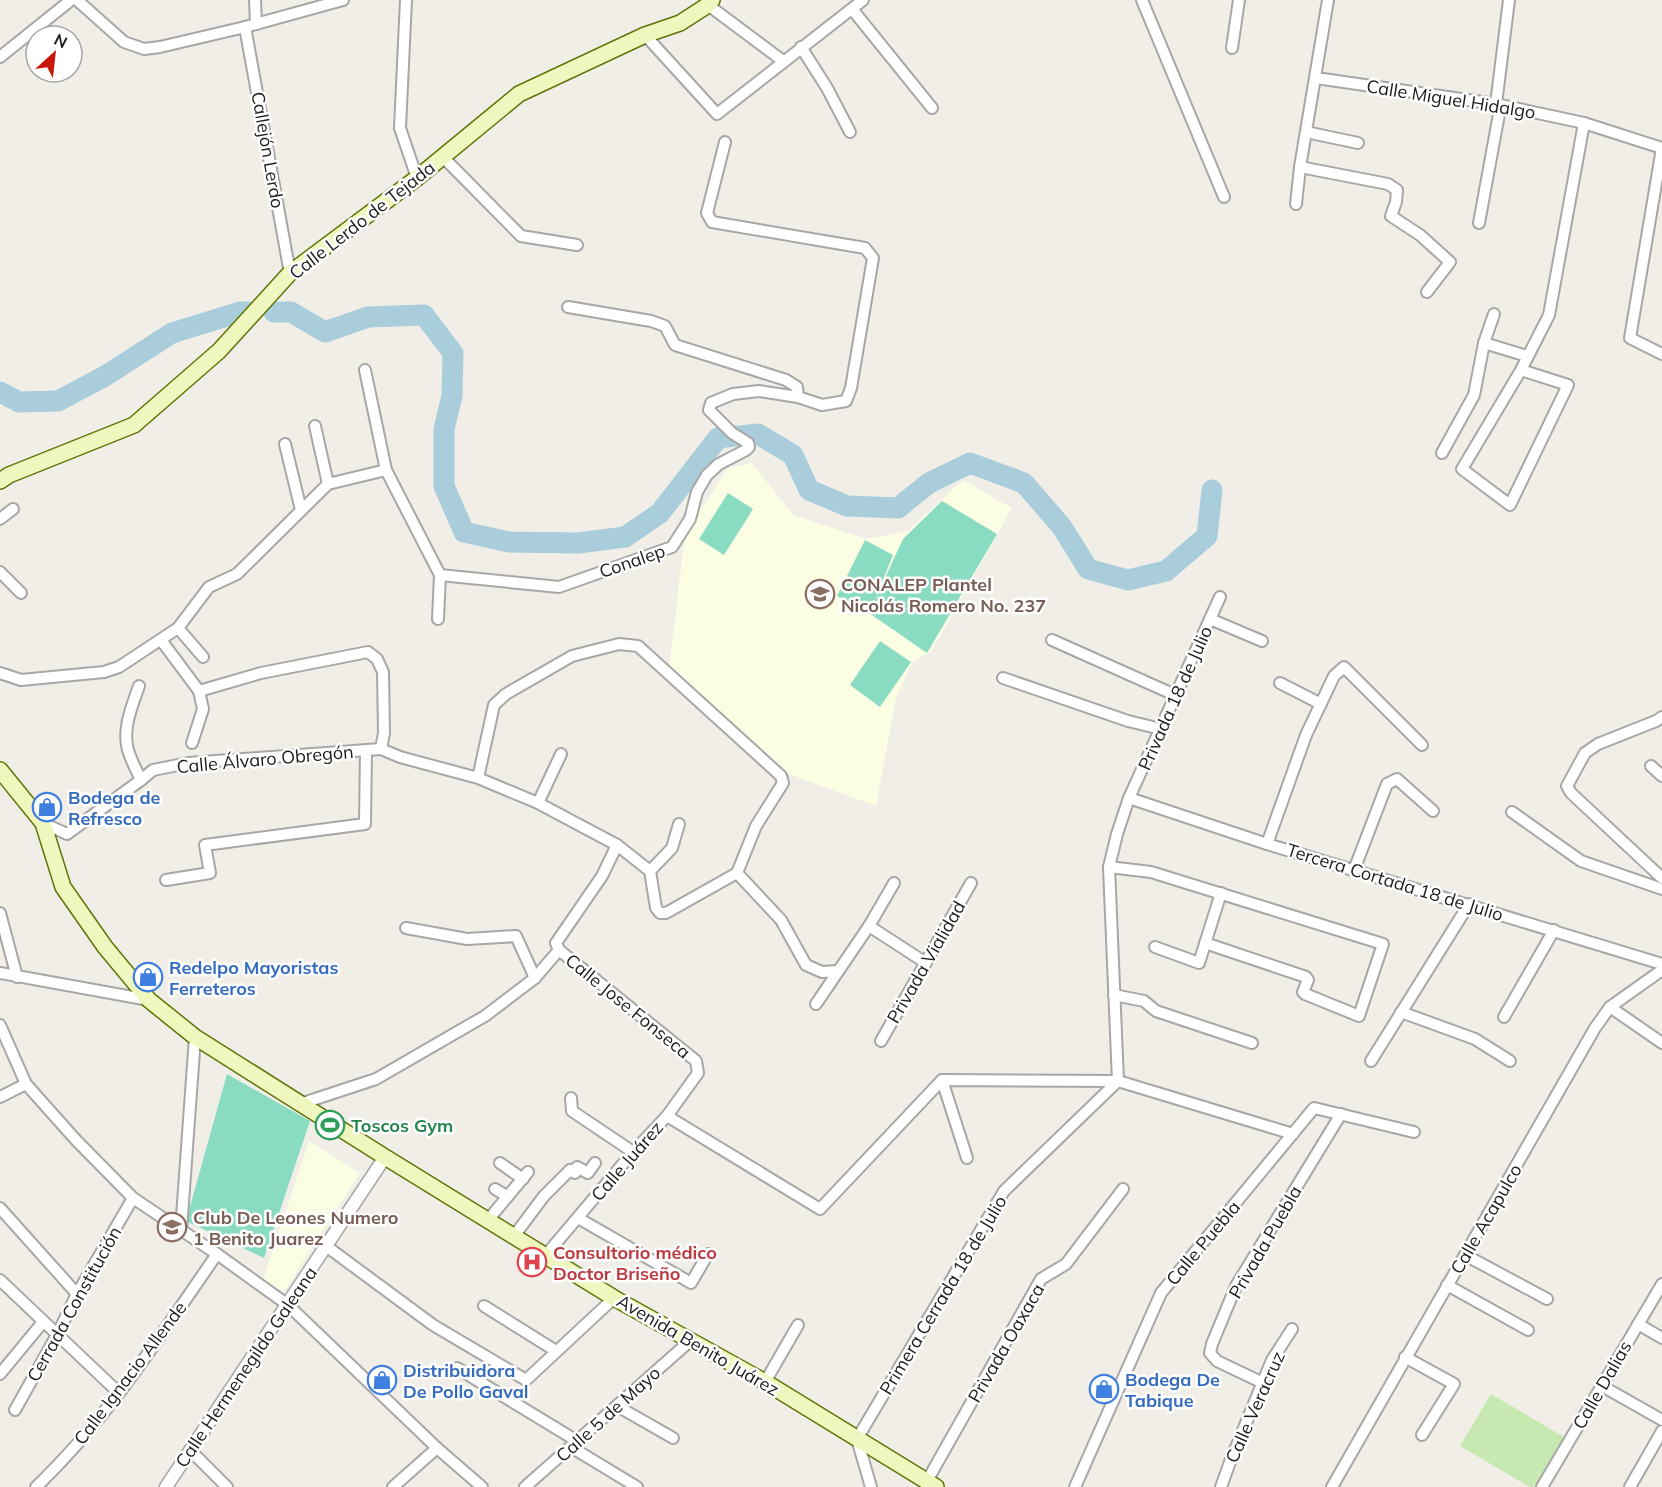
<svg xmlns="http://www.w3.org/2000/svg" width="1662" height="1487" font-family="Mulish,sans-serif">
	<style>
		.education { fill: #fcfee3 }
		.grass { fill: #c7e8b0 }
		.pitch { fill: #89dcc2 }
		.lines { fill: none; stroke-linecap: round; stroke-linejoin: round }
		.river { stroke: #aacddc; stroke-width: 21 }
		.minor-casing { stroke: #a7a7a7; stroke-width: 14 }
		.tertiary-casing { stroke: #a7a7a7; stroke-width: 15 }
		.secondary-casing { stroke: #61750a; stroke-width: 18 }
		.minor { stroke: #fff; stroke-width: 10 }
		.tertiary { stroke: #fff; stroke-width: 12 }
		.secondary { stroke: #f0f7be; stroke-width: 15 }
		.labels { text-anchor: middle; dominant-baseline: central; stroke-width: 5; stroke-linejoin: round; paint-order: stroke }
		.street-label { font-size: 18px; fill: #202020; stroke: #fff }
		.education-label { font-size: 18px; font-weight: bold; fill: #785e54; stroke: #fff; text-anchor: start }
		.shop-label { font-size: 18px; font-weight: bold; fill: #366cbe; stroke: #fff; text-anchor: start }
		.leisure-label { font-size: 18px; font-weight: bold; fill: #27864d; stroke: #fff; text-anchor: start }
		.health-label { font-size: 18px; font-weight: bold; fill: #be3a42; stroke: #fff; text-anchor: start }
	</style>
	<rect width="100%" height="100%" fill="#f0eee7"/>
	<g class="education">
		<path d="M 752,463 L 793,515 L 866,539 L 908,531 L 963,480 L 1012,508 L 932,650 L 912,663 L 896,698 L 876,806 L 778,770 L 669,668 L 685,534 L 728,468 Z"/>
		<path d="M 309,1141 L 360,1173 L 285,1290 L 275,1288 L 263,1280 Z"/>
	</g>
	<path class="grass" d="M 1491,1394 L 1564,1437 L 1534,1487 L 1530,1487 L 1460,1446 Z"/>
	<g class="pitch">
		<path d="M 728,493 L 753,509 L 724,555 L 699,539 Z"/>
		<path d="M 942,501 L 997,534 L 927,653 L 869,613 L 837,596 L 865,540 L 893,555 L 873,604 L 903,539 Z"/>
		<path d="M 880,641 L 911,662 L 880,707 L 850,685 Z"/>
		<path d="M 227,1074 L 310,1121 L 264,1258 L 186,1221 Z"/>
	</g>
	<g class="lines">
		<g class="river">
			<path d="M 274,312 L 291,312 L 325,332 L 368,317 L 424,315 L 453,353 L 452,396 L 444,429 L 444,486 L 464,532 L 509,542 L 578,543 L 625,537 L 660,513 L 718,438 L 734,436"/>
			<path d="M 0,392 L 19,402 L 58,401 L 105,376 L 172,333 L 240,312 L 252,312"/>
			<path d="M 740,436 L 758,434 L 793,455 L 809,490 L 847,506 L 898,508 L 929,483 L 970,463 L 1024,483 L 1062,527 L 1088,569 L 1128,580 L 1166,571 L 1207,536 L 1212,490"/>
		</g>
		<g class="minor-casing">
			<g id="minor">
				<path d="M 77,0 L 124,42 L 144,49 L 160,47 L 245,27 L 343,0"/>
				<path d="M 255,0 L 256,24"/>
				<path d="M 406,0 L 400,128 L 417,178"/>
				<path d="M 1142,0 L 1224,197"/>
				<path d="M 708,5 L 783,61"/>
				<path d="M 852,9 L 932,108"/>
				<path d="M 245,27 L 290,273"/>
				<path d="M 645,35 L 717,114 L 863,0"/>
				<path d="M 801,47 L 827,88 L 850,132"/>
				<path d="M 1232,48 L 1239,0"/>
				<path d="M 0,57 L 71,0"/>
				<path d="M 1316,78 L 1496,104 L 1584,123 L 1662,148"/>
				<path d="M 1306,132 L 1358,143"/>
				<path d="M 1662,148 L 1630,338 L 1662,354"/>
				<path d="M 443,157 L 521,236 L 577,245"/>
				<path d="M 1300,167 L 1388,184 L 1397,190 L 1396,202 L 1391,216 L 1420,235 L 1450,262 L 1427,292"/>
				<path d="M 1296,204 L 1300,167 L 1328,0"/>
				<path d="M 1479,223 L 1499,114 L 1496,104 L 1509,0"/>
				<path d="M 568,307 L 651,321 L 665,326 L 675,345 L 786,380 L 797,387 L 798,397"/>
				<path d="M 1484,343 L 1527,356"/>
				<path d="M 365,370 L 386,470 L 440,575 L 438,619"/>
				<path d="M 1521,370 L 1568,385 L 1510,505 L 1462,469 L 1521,370 L 1549,315 L 1584,123"/>
				<path d="M 315,426 L 328,484"/>
				<path d="M 285,444 L 301,510"/>
				<path d="M 1442,453 L 1474,395 L 1484,343 L 1494,314"/>
				<path d="M 0,519 L 13,509"/>
				<path d="M 0,572 L 21,593"/>
				<path d="M 440,575 L 559,587 L 672,547 L 690,519 L 697,492 L 707,475 L 719,464 L 746,450 L 749,447 L 748,443 L 732,433 L 709,410 L 711,403 L 733,394 L 759,391 L 798,397 L 822,405 L 846,401 L 851,388 L 873,258 L 865,248 L 712,222 L 707,213 L 725,142"/>
				<path d="M 1210,619 L 1262,641"/>
				<path d="M 178,628 L 203,657"/>
				<path d="M 161,640 L 199,691 L 203,709 L 192,743"/>
				<path d="M 1052,640 L 1175,695"/>
				<path d="M 0,673 L 21,680 L 104,672 L 119,667 L 178,628 L 209,587 L 237,574 L 328,484 L 386,470"/>
				<path d="M 1003,678 L 1128,721 L 1161,729"/>
				<path d="M 1280,683 L 1321,704"/>
				<path d="M 139,686 C 132,706 122,729 128,750 C 131,760 136,770 141,780"/>
				<path d="M 199,691 L 261,673 L 368,652 L 377,659 L 383,672 L 384,733 L 381,749"/>
				<path d="M 1662,717 L 1656,721 L 1598,744 L 1585,753 L 1567,786 L 1571,793 L 1662,878"/>
				<path d="M 1651,766 L 1662,776"/>
				<path d="M 1129,798 L 1267,844 L 1662,964"/>
				<path d="M 538,803 L 561,754"/>
				<path d="M 1512,812 L 1581,861 L 1662,889"/>
				<path d="M 43,823 L 67,834 L 141,780 L 153,770 L 188,763 L 381,749 L 400,757 L 478,778 L 538,803 L 617,845 L 650,871 L 656,908 L 660,913 L 666,913 L 737,873 L 756,826 L 783,783 L 781,776 L 638,646 L 619,644 L 572,656 L 506,694 L 494,705 L 478,778"/>
				<path d="M 1267,844 L 1306,735 L 1334,676 L 1344,667 L 1422,745"/>
				<path d="M 1109,867 L 1151,872 L 1383,944 L 1359,1016 L 1305,994 L 1303,992 L 1308,980 L 1306,977 L 1205,943"/>
				<path d="M 1354,870 L 1387,784 L 1397,779 L 1433,811"/>
				<path d="M 650,871 L 672,848 L 679,824"/>
				<path d="M 737,873 L 781,920 L 806,965 L 822,972 L 838,971"/>
				<path d="M 166,880 L 210,873 L 205,845 L 365,824 L 366,750"/>
				<path d="M 0,913 L 17,977"/>
				<path d="M 869,926 L 926,963"/>
				<path d="M 406,928 L 467,939 L 516,936 L 535,978"/>
				<path d="M 1155,947 L 1199,963 L 1221,893"/>
				<path d="M 0,973 L 149,1000"/>
				<path d="M 1114,995 L 1144,1001 L 1156,1011 L 1252,1043"/>
				<path d="M 816,1004 L 869,926 L 894,883"/>
				<path d="M 1610,1007 L 1662,1043"/>
				<path d="M 1401,1012 L 1475,1039 L 1510,1061"/>
				<path d="M 1504,1017 L 1554,930"/>
				<path d="M 0,1025 L 26,1084 L 75,1139 L 133,1198 L 217,1254 L 288,1305 L 437,1448 L 482,1487"/>
				<path d="M 881,1041 L 971,883"/>
				<path d="M 1371,1061 L 1469,904"/>
				<path d="M 942,1080 L 967,1158"/>
				<path d="M 0,1097 L 26,1084"/>
				<path d="M 571,1098 L 572,1111 L 633,1152"/>
				<path d="M 300,1104 L 376,1079 L 485,1016 L 535,978 L 559,950 L 556,943 L 602,876 L 617,845"/>
				<path d="M 667,1116 L 820,1209 L 942,1080 L 1118,1081 L 1293,1134"/>
				<path d="M 500,1163 L 523,1179"/>
				<path d="M 495,1189 L 507,1196"/>
				<path d="M 0,1208 L 77,1294"/>
				<path d="M 578,1218 L 691,1283 L 708,1254"/>
				<path d="M 488,1220 L 528,1172"/>
				<path d="M 181,1230 L 195,1037"/>
				<path d="M 514,1236 L 544,1196 L 570,1170 L 575,1173 L 577,1167 L 588,1173 L 595,1163"/>
				<path d="M 326,1246 L 433,1325 L 526,1380 L 614,1298"/>
				<path d="M 546,1255 L 633,1152 L 667,1116 L 698,1073 L 696,1061 L 559,950"/>
				<path d="M 1465,1255 L 1547,1299"/>
				<path d="M 0,1280 L 119,1393"/>
				<path d="M 1447,1285 L 1528,1330"/>
				<path d="M 484,1306 L 556,1351"/>
				<path d="M 1638,1324 L 1662,1338"/>
				<path d="M 1405,1357 L 1454,1384 L 1422,1435"/>
				<path d="M 457,1368 L 577,1441"/>
				<path d="M 0,1374 L 43,1322"/>
				<path d="M 765,1382 L 798,1325"/>
				<path d="M 1263,1383 L 1217,1361 L 1210,1353 L 1212,1344 L 1236,1286 L 1341,1114"/>
				<path d="M 1602,1386 L 1662,1420"/>
				<path d="M 617,1406 L 673,1438"/>
				<path d="M 15,1410 L 57,1335 L 77,1294 L 133,1198"/>
				<path d="M 571,1447 L 637,1487"/>
				<path d="M 190,1450 L 227,1487"/>
				<path d="M 927,1481 L 1041,1279 L 1066,1264 L 1123,1189"/>
				<path d="M 36,1487 C 108,1418 161,1335 217,1254"/>
				<path d="M 393,1487 L 437,1448"/>
				<path d="M 525,1487 L 690,1341"/>
				<path d="M 871,1487 L 857,1439 L 1004,1191 L 1118,1081 L 1109,867 L 1117,834 L 1129,798 L 1220,597"/>
				<path d="M 1075,1487 L 1161,1293 L 1314,1108 L 1414,1132"/>
				<path d="M 1221,1487 L 1230,1462 L 1272,1360 L 1292,1329"/>
				<path d="M 1332,1487 L 1595,1028 L 1610,1007 L 1662,970"/>
				<path d="M 1542,1487 L 1662,1284"/>
				<path d="M 1630,1487 L 1662,1431"/>
			</g>
		</g>
		<g class="tertiary-casing">
			<path id="tertiary" d="M 166,1487 L 385,1157"/>
		</g>
		<g class="secondary-casing">
			<g id="secondary">
				<path d="M 0,481 L 9,475 L 134,425 L 219,351 L 290,273 L 417,178 L 519,94 L 645,35 L 680,23 L 708,5 L 712,0"/>
				<path d="M 0,770 L 43,823 L 63,887 L 105,947 L 149,1000 L 195,1037 L 385,1157 L 614,1298 L 765,1382 L 936,1487"/>
			</g>
		</g>
		<use href="#minor" class="minor"/>
		<use href="#tertiary" class="tertiary"/>
		<use href="#secondary" class="secondary"/>
	</g>
	<defs>
		<g id="school-ring" transform="scale(1.5)"><circle r="9.5" fill="#fff" stroke="#8d6e63" stroke-width="1.5"/><path d="M0-5L7-2L0 1L-7-2ZM-4 1L0 2.5L4 1V4Q0 6-4 4Z" fill="#8d6e63"/></g>
		<g id="shop-ring" transform="scale(1.5)"><circle r="9.5" fill="#fff" stroke="#3f7fe0" stroke-width="1.5"/><path d="M-5-2.5h2.3a2.7 3.5 0 0 1 5.4 0H5L5.5 6h-11ZM-1.5-2.5h3a1.5 2.3 0 0 0-3 0Z" fill="#3f7fe0"/></g>
		<g id="stadium-ring" transform="scale(1.5)"><circle r="9.5" fill="#fff" stroke="#2e9e5b" stroke-width="1.5"/><path d="M0-5a6.5 5 0 1 0 0 10a6.5 5 0 1 0 0-10ZM-3.5-1.8h7v3.6h-7Z" fill="#2e9e5b"/></g>
		<g id="hospital-ring" transform="scale(1.5)"><circle r="9.5" fill="#fff" stroke="#e0444e" stroke-width="1.5"/><path d="M-5-5h3v3.5h4V-5h3V5h-3V1.5h-4V5h-3Z" fill="#e0444e"/></g>
	</defs>
	<g fill-rule="evenodd">
		<use href="#school-ring" x="820" y="594"/>
		<use href="#shop-ring" x="47" y="807"/>
		<use href="#shop-ring" x="148" y="977"/>
		<use href="#stadium-ring" x="330" y="1125"/>
		<use href="#school-ring" x="172" y="1227"/>
		<use href="#hospital-ring" x="532" y="1262"/>
		<use href="#shop-ring" x="382" y="1380"/>
		<use href="#shop-ring" x="1104" y="1389"/>
	</g>
	<g class="labels">
		<g class="street-label">
			<text transform="translate(1451 99) rotate(9)">Calle Miguel Hidalgo</text>
			<text transform="translate(268 150) rotate(80)">Callejón Lerdo</text>
			<text transform="translate(362 220) rotate(-38)">Calle Lerdo de Tejada</text>
			<text transform="translate(632 561) rotate(-19)">Conalep</text>
			<text transform="translate(1175 698) rotate(-66)">Privada 18 de Julio</text>
			<text transform="translate(265 759) rotate(-5)">Calle Álvaro Obregón</text>
			<text transform="translate(1395 882) rotate(17)">Tercera Cortada 18 de Julio</text>
			<text transform="translate(926 962) rotate(-60)">Privada Vialidad</text>
			<text transform="translate(628 1006) rotate(39)">Calle Jose Fonseca</text>
			<text transform="translate(627 1161) rotate(-49)">Calle Juárez</text>
			<text transform="translate(1486 1219) rotate(-60)">Calle Acapulco</text>
			<text transform="translate(1265 1242) rotate(-60)">Privada Puebla</text>
			<text transform="translate(1203 1243) rotate(-50)">Calle Puebla</text>
			<text transform="translate(943 1295) rotate(-59)">Primera Cerrada 18 de Julio</text>
			<text transform="translate(74 1304) rotate(-61)">Cerrada Constitución</text>
			<text transform="translate(1006 1343) rotate(-60)">Privada Oaxaca</text>
			<text transform="translate(698 1345) rotate(30)">Avenida Benito Juárez</text>
			<text transform="translate(246 1367) rotate(-56)">Calle Hermenegildo Galeana</text>
			<text transform="translate(130 1373) rotate(-53)">Calle Ignacio Allende</text>
			<text transform="translate(1602 1385) rotate(-60)">Calle Dalias</text>
			<text transform="translate(1255 1407) rotate(-66)">Calle Veracruz</text>
			<text transform="translate(608 1414) rotate(-42)">Calle 5 de Mayo</text>
		</g>
		<g class="education-label">
			<text x="841" y="584">CONALEP Plantel<tspan x="841" dy="21">Nicolás Romero No. 237</tspan></text>
			<text x="193" y="1217">Club De Leones Numero<tspan x="193" dy="21">1 Benito Juarez</tspan></text>
		</g>
		<g class="shop-label">
			<text x="68" y="797">Bodega de<tspan x="68" dy="21">Refresco</tspan></text>
			<text x="169" y="967">Redelpo Mayoristas<tspan x="169" dy="21">Ferreteros</tspan></text>
			<text x="403" y="1370">Distribuidora<tspan x="403" dy="21">De Pollo Gaval</tspan></text>
			<text x="1125" y="1379">Bodega De<tspan x="1125" dy="21">Tabique</tspan></text>
		</g>
		<g class="leisure-label">
			<text x="351" y="1125">Toscos Gym</text>
		</g>
		<g class="health-label">
			<text x="553" y="1252">Consultorio médico<tspan x="553" dy="21">Doctor Briseño</tspan></text>
		</g>
	</g>
	<g transform="translate(54 54) rotate(27)"><circle r="28" fill="#ffffff" stroke="#a6a6a6" stroke-width="1.5"/>
	<path d="M0-4.5L10 22L0 15L-10 22Z" fill="#c81708"/>
	<text y="-9" font-size="16" font-weight="bold" text-anchor="middle" fill="#202020">N</text>
	</g>
</svg>
